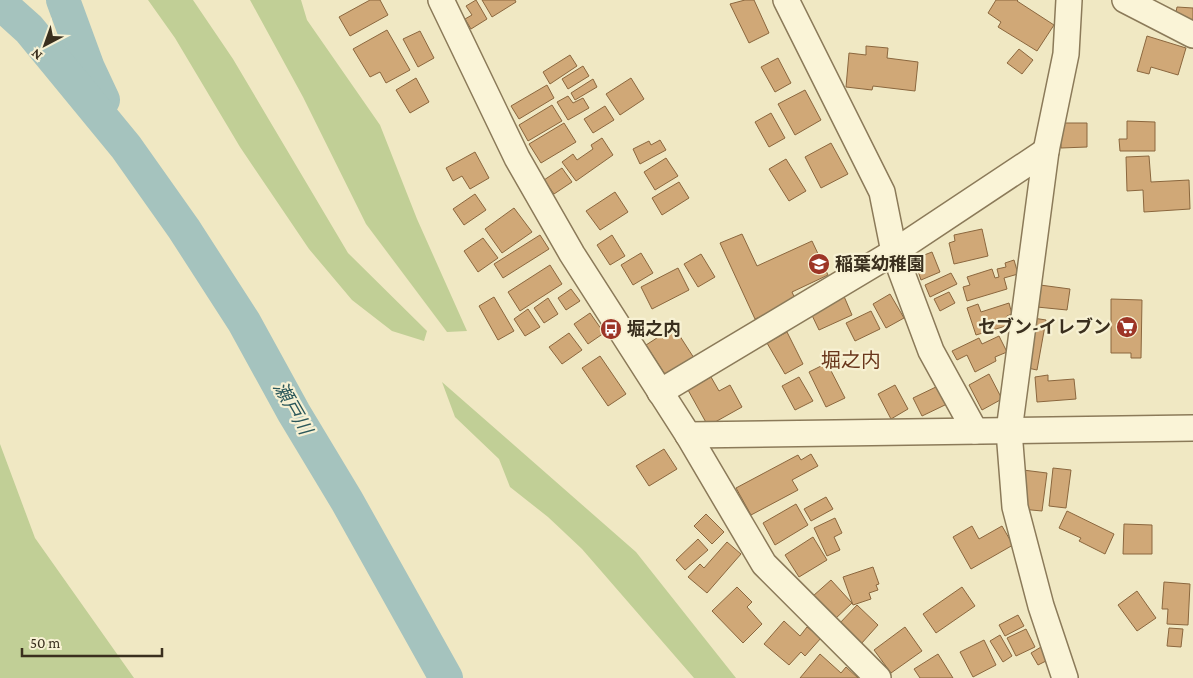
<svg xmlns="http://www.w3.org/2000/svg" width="1193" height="678" font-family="'Crimson Pro','Noto Sans JP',serif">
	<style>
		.green { fill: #c1cf96 }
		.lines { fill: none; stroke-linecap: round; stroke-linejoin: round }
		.river { stroke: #a5c3be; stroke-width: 34 }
		.building { fill: #d0a877; stroke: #8b673e }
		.minor-casing { stroke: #8b7a59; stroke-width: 28 }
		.minor { stroke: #faf4d7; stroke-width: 25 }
		.labels { text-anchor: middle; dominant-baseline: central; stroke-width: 4.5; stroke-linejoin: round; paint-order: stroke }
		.poi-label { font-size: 18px; font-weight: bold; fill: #3a2f1e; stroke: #f7f1d3; text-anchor: start }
		.water-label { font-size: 19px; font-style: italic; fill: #2c585b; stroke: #f7f1d3 }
		.quarter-label { font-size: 20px; fill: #69361b; stroke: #f7f1d3 }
	</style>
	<rect width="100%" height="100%" fill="#f0e8c3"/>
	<g class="green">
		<path d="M 148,0 L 193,0 L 233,59 L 348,253 L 427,331 L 424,341 L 392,331 L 352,300 L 309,249 L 240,147 L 175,38 Z"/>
		<path d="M 250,0 L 301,0 L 307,20 L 380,125 L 417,219 L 467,331 L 447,332 L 366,224 L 303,97 Z"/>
		<path d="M 442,382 L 636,552 L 736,678 L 694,678 L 582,549 L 548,517 L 510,487 L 499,459 L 455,417 Z"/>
		<path d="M 0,444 L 35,538 L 134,678 L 0,678 Z"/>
	</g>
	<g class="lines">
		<g class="river">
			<path d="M 63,0 L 88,68 L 103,100"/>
			<path d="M 0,3 L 29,29 L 126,147 L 184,229 L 244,322 L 294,413 L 347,501 L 446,678"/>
		</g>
	</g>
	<g class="building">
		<path d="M 370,0 L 380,0 L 388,15 L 350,36 L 339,17 Z"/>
		<path d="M 476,0 L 487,19 L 471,29 L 465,19 L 472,15 L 466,6 Z"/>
		<path d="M 482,0 L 515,0 L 516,2 L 492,17 Z"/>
		<path d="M 745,0 L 754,0 L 769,33 L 749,43 L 730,4 Z"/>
		<path d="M 996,0 L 1018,0 L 1017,1 L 1054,25 L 1037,51 L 998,27 L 1001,22 L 988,13 Z"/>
		<path d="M 1177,7 L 1193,8 L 1193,22 L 1175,17 Z"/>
		<path d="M 387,30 L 410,70 L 386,83 L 380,72 L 370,77 L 353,49 Z"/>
		<path d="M 420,31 L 434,58 L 418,67 L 403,39 Z"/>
		<path d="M 1147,36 L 1186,48 L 1178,75 L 1151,67 L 1149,74 L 1137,71 Z"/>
		<path d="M 866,46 L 888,48 L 887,58 L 918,62 L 915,91 L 873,86 L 872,90 L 846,87 L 849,53 L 866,55 Z"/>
		<path d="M 1019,49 L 1033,60 L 1022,74 L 1007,63 Z"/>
		<path d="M 570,55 L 577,66 L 550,84 L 543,72 Z"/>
		<path d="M 778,58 L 791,83 L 775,92 L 761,67 Z"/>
		<path d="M 583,66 L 589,76 L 568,89 L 562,79 Z"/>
		<path d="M 416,78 L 429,102 L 410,113 L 396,90 Z"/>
		<path d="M 631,78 L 644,99 L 620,115 L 606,94 Z"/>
		<path d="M 593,79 L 597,87 L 575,100 L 571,93 Z"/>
		<path d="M 547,85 L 554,98 L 519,119 L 511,106 Z"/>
		<path d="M 805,90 L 821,120 L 795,135 L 778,104 Z"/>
		<path d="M 568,96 L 573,103 L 583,98 L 589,108 L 568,120 L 557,102 Z"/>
		<path d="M 552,105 L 562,121 L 528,141 L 519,125 Z"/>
		<path d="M 605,106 L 614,120 L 593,133 L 584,119 Z"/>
		<path d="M 771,113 L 785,138 L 769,147 L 755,122 Z"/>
		<path d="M 1127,121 L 1155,122 L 1155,151 L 1120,151 L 1119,139 L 1127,139 Z"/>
		<path d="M 564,123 L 576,142 L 541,163 L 529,144 Z"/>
		<path d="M 1060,123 L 1087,123 L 1087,147 L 1061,148 Z"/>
		<path d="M 602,138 L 613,155 L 576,181 L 562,162 L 573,154 L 577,160 L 593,149 L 591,145 Z"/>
		<path d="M 660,140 L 666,150 L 640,164 L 633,149 L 649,141 L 651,145 Z"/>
		<path d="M 831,143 L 848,174 L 821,188 L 805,157 Z"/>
		<path d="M 475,152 L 489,178 L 470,189 L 462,176 L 453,181 L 446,168 Z"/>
		<path d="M 1149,156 L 1151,182 L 1189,180 L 1190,209 L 1144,212 L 1143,190 L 1127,191 L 1126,157 Z"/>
		<path d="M 666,158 L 678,176 L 655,190 L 644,172 Z"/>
		<path d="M 786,159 L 806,191 L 789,201 L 769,169 Z"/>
		<path d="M 562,168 L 572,182 L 554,194 L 544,180 Z"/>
		<path d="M 679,182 L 689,198 L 662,215 L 652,198 Z"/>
		<path d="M 615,192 L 628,212 L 600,230 L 586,211 Z"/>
		<path d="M 475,194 L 486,210 L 464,225 L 453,209 Z"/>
		<path d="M 514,208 L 532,232 L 502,253 L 485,229 Z"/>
		<path d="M 982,229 L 988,256 L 954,264 L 949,243 L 955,241 L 954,235 Z"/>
		<path d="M 742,234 L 757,266 L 812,241 L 828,275 L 792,292 L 796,301 L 755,319 L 720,243 Z"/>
		<path d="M 540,235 L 549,249 L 503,278 L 494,264 Z"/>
		<path d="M 612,235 L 625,256 L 610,265 L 597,245 Z"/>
		<path d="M 483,238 L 498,258 L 478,272 L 464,251 Z"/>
		<path d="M 932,252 L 940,272 L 921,280 L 914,259 Z"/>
		<path d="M 641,253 L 653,273 L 633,285 L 621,265 Z"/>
		<path d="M 701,254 L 715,277 L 698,287 L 684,264 Z"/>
		<path d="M 1014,260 L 1018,274 L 1004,278 L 1007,289 L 967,301 L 963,287 L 970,285 L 967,277 L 992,269 L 995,278 L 999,277 L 997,269 L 1006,267 L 1005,263 Z"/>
		<path d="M 550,265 L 562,284 L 520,311 L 508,292 Z"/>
		<path d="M 678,268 L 689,290 L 652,309 L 641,287 Z"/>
		<path d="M 951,273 L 957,284 L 930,297 L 925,285 Z"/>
		<path d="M 1040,285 L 1070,289 L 1067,310 L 1037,307 Z"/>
		<path d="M 571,289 L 580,301 L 566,310 L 558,298 Z"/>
		<path d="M 949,292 L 955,303 L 940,311 L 934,299 Z"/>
		<path d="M 843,294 L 852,315 L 819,330 L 809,309 Z"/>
		<path d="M 890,294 L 904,318 L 886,328 L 873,304 Z"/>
		<path d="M 494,297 L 514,331 L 498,340 L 479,306 Z"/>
		<path d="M 548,298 L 558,314 L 544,323 L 534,308 Z"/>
		<path d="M 1111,299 L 1142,300 L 1141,358 L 1131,358 L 1131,353 L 1111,353 Z"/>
		<path d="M 1009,303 L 1012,314 L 1007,316 L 1009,325 L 976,335 L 967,308 L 978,304 L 981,312 Z"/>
		<path d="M 528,309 L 540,327 L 525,336 L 514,319 Z"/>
		<path d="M 871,311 L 880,329 L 855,341 L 846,323 Z"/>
		<path d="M 590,313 L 604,333 L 588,344 L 574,324 Z"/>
		<path d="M 1033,318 L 1046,320 L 1037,370 L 1023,367 Z"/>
		<path d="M 674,327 L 694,358 L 666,376 L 646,345 Z"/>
		<path d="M 787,332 L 803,364 L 785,374 L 767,343 Z"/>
		<path d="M 569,333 L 582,350 L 562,364 L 549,347 Z"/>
		<path d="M 999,336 L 1007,352 L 995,357 L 996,361 L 975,372 L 967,355 L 957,360 L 952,351 L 979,338 L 982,344 Z"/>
		<path d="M 600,356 L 626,394 L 608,406 L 582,368 Z"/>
		<path d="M 827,363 L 845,398 L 826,407 L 809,372 Z"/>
		<path d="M 989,374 L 1002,399 L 982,410 L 969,385 Z"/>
		<path d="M 1048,375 L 1048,381 L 1074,379 L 1076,399 L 1037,402 L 1035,377 Z"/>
		<path d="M 711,377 L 719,391 L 730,385 L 742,407 L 708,426 L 688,390 Z"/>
		<path d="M 799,377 L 813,401 L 795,410 L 782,386 Z"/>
		<path d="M 895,385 L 908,409 L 891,419 L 878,394 Z"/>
		<path d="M 938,386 L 947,404 L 922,416 L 913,398 Z"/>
		<path d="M 664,449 L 677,469 L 649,486 L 636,466 Z"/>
		<path d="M 811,454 L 818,466 L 792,480 L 798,490 L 751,515 L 736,488 L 798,455 L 801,460 Z"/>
		<path d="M 1053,468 L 1071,470 L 1066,508 L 1049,506 Z"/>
		<path d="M 1023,470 L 1047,473 L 1042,511 L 1021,509 Z"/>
		<path d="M 826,497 L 833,509 L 811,521 L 804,509 Z"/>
		<path d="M 796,504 L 808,525 L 775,545 L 763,523 Z"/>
		<path d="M 1067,511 L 1114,534 L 1105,554 L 1079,541 L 1081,538 L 1059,528 Z"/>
		<path d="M 706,514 L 724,532 L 712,544 L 694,526 Z"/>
		<path d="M 835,518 L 842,533 L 834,537 L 840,550 L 827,556 L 814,528 Z"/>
		<path d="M 1124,524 L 1152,525 L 1152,554 L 1123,554 Z"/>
		<path d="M 972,526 L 979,539 L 1002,526 L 1013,545 L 971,569 L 953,537 Z"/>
		<path d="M 813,537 L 827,560 L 799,577 L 785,555 Z"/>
		<path d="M 698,539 L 708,550 L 685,570 L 676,560 Z"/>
		<path d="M 727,542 L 741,554 L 707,593 L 688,577 L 700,564 L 704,568 Z"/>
		<path d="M 873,567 L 879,584 L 876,585 L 878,590 L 869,593 L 871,599 L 853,605 L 843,577 Z"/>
		<path d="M 831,580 L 852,603 L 835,619 L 813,596 Z"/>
		<path d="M 1164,582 L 1190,584 L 1188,625 L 1167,624 L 1168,609 L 1162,609 Z"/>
		<path d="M 737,587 L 752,602 L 747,607 L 762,624 L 743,643 L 712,611 Z"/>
		<path d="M 962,587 L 975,606 L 936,633 L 923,614 Z"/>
		<path d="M 1137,591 L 1156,618 L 1137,631 L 1118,605 Z"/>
		<path d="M 857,605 L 878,625 L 861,644 L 839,624 Z"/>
		<path d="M 1018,615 L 1024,626 L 1005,636 L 999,625 Z"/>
		<path d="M 784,621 L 800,636 L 807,627 L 821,638 L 805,656 L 801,652 L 789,665 L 764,644 Z"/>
		<path d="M 905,627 L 922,651 L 891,673 L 874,650 Z"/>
		<path d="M 1169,628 L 1183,629 L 1181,647 L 1167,646 Z"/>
		<path d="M 1026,629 L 1035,647 L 1016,656 L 1007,638 Z"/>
		<path d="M 1000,635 L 1012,656 L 1003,662 L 990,641 Z"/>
		<path d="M 984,640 L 996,665 L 973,677 L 960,652 Z"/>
		<path d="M 1041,647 L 1048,660 L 1038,665 L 1031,653 Z"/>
		<path d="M 820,654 L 841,673 L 846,667 L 858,678 L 800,678 Z"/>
		<path d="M 938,654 L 953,678 L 920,678 L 914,669 Z"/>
	</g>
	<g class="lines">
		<g class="minor-casing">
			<g id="minor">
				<path d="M 441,0 L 517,158 L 572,254 L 688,435 L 764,564 L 878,678"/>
				<path d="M 786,0 L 882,192 L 894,252 L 931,351 L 975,431"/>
				<path d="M 1125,0 L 1193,35"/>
				<path d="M 660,392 L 894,252 L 1046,151"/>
				<path d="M 688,435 L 1193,428"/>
				<path d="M 1065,678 L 1041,606 L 1015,507 L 1009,431 L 1046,151 L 1066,54 L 1069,0"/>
			</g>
		</g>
		<use href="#minor" class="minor"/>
	</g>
	<defs>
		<g id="school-disc" transform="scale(1.125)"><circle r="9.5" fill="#9d3526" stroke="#f7f1d3"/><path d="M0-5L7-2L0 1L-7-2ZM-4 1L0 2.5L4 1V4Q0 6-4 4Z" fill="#fff"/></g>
		<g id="supermarket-disc" transform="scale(1.125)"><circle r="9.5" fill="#9d3526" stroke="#f7f1d3"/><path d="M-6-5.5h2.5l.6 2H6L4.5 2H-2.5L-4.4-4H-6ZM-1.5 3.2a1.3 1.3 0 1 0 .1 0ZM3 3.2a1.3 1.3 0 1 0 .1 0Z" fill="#fff"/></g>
		<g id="bus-disc" transform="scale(1.125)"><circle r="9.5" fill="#9d3526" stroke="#f7f1d3"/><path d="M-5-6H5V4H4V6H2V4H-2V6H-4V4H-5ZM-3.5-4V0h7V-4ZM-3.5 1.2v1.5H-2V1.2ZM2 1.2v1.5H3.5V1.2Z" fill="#fff"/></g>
	</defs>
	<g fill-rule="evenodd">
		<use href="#school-disc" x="819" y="264"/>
		<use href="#supermarket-disc" x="1127" y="327"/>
		<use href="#bus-disc" x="611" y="329"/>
	</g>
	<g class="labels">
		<g class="poi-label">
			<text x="835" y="264">稲葉幼稚園</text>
			<text x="1111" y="327" text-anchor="end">セブン-イレブン</text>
			<text x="627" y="329">堀之内</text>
		</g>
		<g class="water-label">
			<text transform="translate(293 408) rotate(60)">瀬戸川</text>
		</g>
		<g class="quarter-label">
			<text x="851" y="360">堀之内</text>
		</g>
	</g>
	<g transform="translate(45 45) rotate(221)" stroke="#f7f1d3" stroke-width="4" paint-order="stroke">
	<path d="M0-4L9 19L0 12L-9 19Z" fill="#3a2f1e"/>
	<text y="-8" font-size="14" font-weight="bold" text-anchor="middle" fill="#3a2f1e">N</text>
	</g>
	<path d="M22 648v8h140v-8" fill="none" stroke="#3a2f1e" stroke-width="2.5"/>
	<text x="30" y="648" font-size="15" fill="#3a2f1e" stroke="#f7f1d3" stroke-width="4" paint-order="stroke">50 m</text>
</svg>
